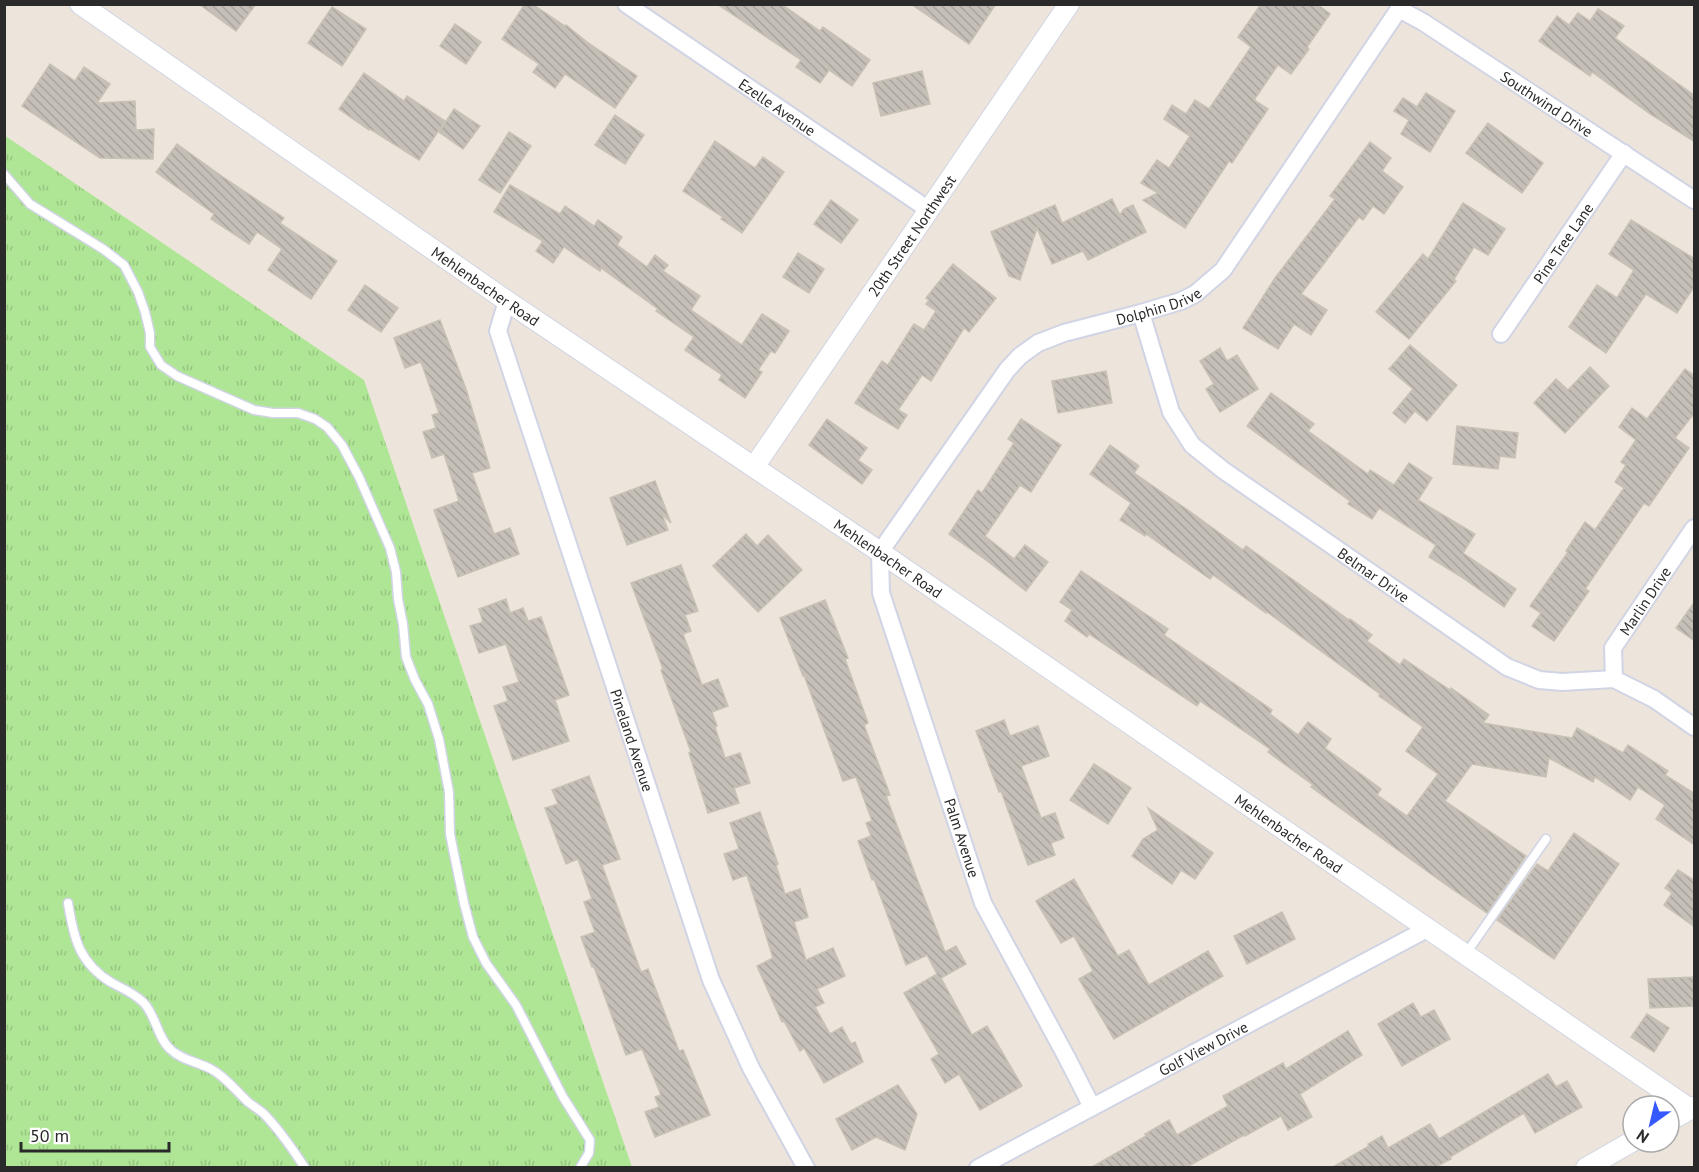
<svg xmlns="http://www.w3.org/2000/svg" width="1699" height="1172" font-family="'PT Sans',sans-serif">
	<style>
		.grass { fill: url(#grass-tufts) }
		.building { fill: url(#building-back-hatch); stroke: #c8c2b5; stroke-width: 1.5 }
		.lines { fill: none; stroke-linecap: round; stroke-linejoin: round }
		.service-casing { stroke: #d0d4e4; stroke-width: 11 }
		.minor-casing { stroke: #d0d4e4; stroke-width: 20 }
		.tertiary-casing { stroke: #d0d4e4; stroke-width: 22 }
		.service { stroke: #fff; stroke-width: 8 }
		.minor { stroke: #fff; stroke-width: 16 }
		.tertiary { stroke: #fff; stroke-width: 20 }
		.labels { text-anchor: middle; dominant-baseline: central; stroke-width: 5; stroke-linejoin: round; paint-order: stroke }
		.street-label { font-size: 15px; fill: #2a2a2a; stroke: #fff }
	</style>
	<defs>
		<pattern id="grass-tufts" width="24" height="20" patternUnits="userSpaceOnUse" patternTransform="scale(1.5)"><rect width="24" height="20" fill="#afe695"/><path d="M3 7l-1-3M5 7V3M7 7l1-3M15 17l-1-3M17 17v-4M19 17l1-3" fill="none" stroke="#97c581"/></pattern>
		<pattern id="building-back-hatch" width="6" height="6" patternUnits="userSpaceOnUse" patternTransform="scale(1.5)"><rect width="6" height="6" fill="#c5bfb8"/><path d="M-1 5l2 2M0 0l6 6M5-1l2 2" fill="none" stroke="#a9a49e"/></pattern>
	</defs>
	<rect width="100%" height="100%" fill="#ede5db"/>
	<path class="grass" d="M 4,135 L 364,380 L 632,1167 L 5,1167 Z"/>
	<g class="building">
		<path d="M 199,4 L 256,4 L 236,31 Z"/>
		<path d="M 525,4 L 532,4 L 565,26 L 566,25 L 587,42 L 637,76 L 615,108 L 565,74 L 555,88 L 533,72 L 539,64 L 502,39 Z"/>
		<path d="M 717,4 L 781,4 L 820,31 L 823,27 L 870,60 L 852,86 L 829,70 L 820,83 L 796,67 L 801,60 Z"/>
		<path d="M 911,4 L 996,4 L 969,44 Z"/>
		<path d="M 1261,4 L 1317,4 L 1330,14 L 1307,47 L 1309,49 L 1291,74 L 1278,65 L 1254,100 L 1268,109 L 1232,163 L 1229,161 L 1185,228 L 1143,200 L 1158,193 L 1141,183 L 1157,160 L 1169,168 L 1190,136 L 1164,119 L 1172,105 L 1186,114 L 1195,100 L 1209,109 L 1251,47 L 1238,37 Z"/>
		<path d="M 332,7 L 366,29 L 342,66 L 308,43 Z"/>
		<path d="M 1598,9 L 1624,26 L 1615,38 L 1695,96 L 1695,142 L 1650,114 L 1592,72 L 1590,76 L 1539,41 L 1557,16 L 1569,25 L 1578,13 L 1590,21 Z"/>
		<path d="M 455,24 L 481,42 L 466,64 L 440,46 Z"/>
		<path d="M 50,64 L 75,81 L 84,67 L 110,84 L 97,103 L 135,101 L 136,130 L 154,129 L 153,159 L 100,158 L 22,106 Z"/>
		<path d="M 922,71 L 930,104 L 881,116 L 873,83 Z"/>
		<path d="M 364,73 L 404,101 L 407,96 L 445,121 L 419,160 L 370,129 L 369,130 L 339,109 Z"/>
		<path d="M 1426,93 L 1455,111 L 1430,152 L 1401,134 L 1409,120 L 1394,111 L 1403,98 L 1417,107 Z"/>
		<path d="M 454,109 L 480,126 L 463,149 L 439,132 Z"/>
		<path d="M 615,115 L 644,135 L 625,164 L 595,145 Z"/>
		<path d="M 1488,123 L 1543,163 L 1522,193 L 1466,153 Z"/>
		<path d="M 509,132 L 531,146 L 500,193 L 479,180 Z"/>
		<path d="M 715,141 L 755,168 L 763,157 L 784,172 L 742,233 L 721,219 L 723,217 L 683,191 Z"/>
		<path d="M 1370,142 L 1391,158 L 1382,171 L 1403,187 L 1384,214 L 1373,206 L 1363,220 L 1359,217 L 1301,294 L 1327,310 L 1311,335 L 1294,324 L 1278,349 L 1243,328 L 1275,278 L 1335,199 L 1330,196 Z"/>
		<path d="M 177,144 L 223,177 L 284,218 L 280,223 L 337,261 L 311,299 L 268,270 L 282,249 L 257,232 L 249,244 L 211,219 L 214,214 L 156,172 Z"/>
		<path d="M 510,185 L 560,214 L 565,206 L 594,226 L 598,220 L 622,237 L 617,245 L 647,267 L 655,255 L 668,265 L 663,271 L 700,296 L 691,310 L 742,345 L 762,314 L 789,331 L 775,353 L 771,351 L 758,370 L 762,372 L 745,398 L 719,380 L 722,375 L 685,350 L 694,337 L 656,311 L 658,309 L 601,268 L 600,271 L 564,247 L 553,263 L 536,251 L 543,241 L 494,212 Z"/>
		<path d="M 1112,199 L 1120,215 L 1124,209 L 1133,205 L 1146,232 L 1088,260 L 1083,251 L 1052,264 L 1037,228 L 1020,280 L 1009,276 L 991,232 L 1055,205 L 1062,223 Z"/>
		<path d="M 831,200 L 858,220 L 841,243 L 814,224 Z"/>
		<path d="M 1463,203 L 1505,229 L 1488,255 L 1474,247 L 1454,279 L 1456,281 L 1409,339 L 1376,312 L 1423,254 L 1428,259 Z"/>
		<path d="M 1631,220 L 1695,259 L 1695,285 L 1677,313 L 1646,294 L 1606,353 L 1569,327 L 1597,285 L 1617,298 L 1634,270 L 1609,254 Z"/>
		<path d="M 798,253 L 824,269 L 809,293 L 783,277 Z"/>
		<path d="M 953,264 L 996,298 L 969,332 L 964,328 L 931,381 L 922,375 L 898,410 L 907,415 L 898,429 L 855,403 L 882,361 L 888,365 L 914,324 L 924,330 L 936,311 L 926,304 L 929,300 L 926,298 Z"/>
		<path d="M 365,285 L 398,308 L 381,332 L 348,310 Z"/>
		<path d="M 440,320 L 466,389 L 490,468 L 472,473 L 494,534 L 510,528 L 519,554 L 458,577 L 434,510 L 459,501 L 444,454 L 432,458 L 423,432 L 436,428 L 432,415 L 439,413 L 421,362 L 405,368 L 394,338 Z"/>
		<path d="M 1410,345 L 1457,385 L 1427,421 L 1415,411 L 1405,423 L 1393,413 L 1413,389 L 1389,369 Z"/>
		<path d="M 1220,348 L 1227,361 L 1237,355 L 1258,389 L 1220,412 L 1206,389 L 1214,384 L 1200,361 Z"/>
		<path d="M 1590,367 L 1609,386 L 1565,433 L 1534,403 L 1556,379 L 1568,390 Z"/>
		<path d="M 1685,369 L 1695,376 L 1695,412 L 1675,438 L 1689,448 L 1649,506 L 1644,503 L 1585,589 L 1589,591 L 1554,641 L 1532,626 L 1541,613 L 1530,606 L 1568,552 L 1566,551 L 1585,522 L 1595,530 L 1624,488 L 1615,482 L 1626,465 L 1621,462 L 1636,440 L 1619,427 L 1632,408 L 1647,419 Z"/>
		<path d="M 1106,371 L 1112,403 L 1058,413 L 1052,381 Z"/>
		<path d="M 1271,393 L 1314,424 L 1308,431 L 1368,474 L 1370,470 L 1394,485 L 1409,463 L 1432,478 L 1418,500 L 1475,534 L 1463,553 L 1516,589 L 1504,607 L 1460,576 L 1429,557 L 1436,545 L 1379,508 L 1372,519 L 1348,504 L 1350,501 L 1247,426 Z"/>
		<path d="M 827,419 L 867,448 L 858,460 L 872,470 L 862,484 L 809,445 Z"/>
		<path d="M 1021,419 L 1061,445 L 1031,492 L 1020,485 L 985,536 L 1014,559 L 1025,545 L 1048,562 L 1026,591 L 986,560 L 949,534 L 978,490 L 982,493 L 1014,443 L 1008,439 Z"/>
		<path d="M 1457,426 L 1518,433 L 1515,458 L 1500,456 L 1498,469 L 1453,464 Z"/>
		<path d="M 1110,445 L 1139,466 L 1134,473 L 1185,508 L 1243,550 L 1246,546 L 1349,620 L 1350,619 L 1372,635 L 1367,641 L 1400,665 L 1404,659 L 1450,690 L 1451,688 L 1489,715 L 1483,723 L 1572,738 L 1577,728 L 1623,753 L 1628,745 L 1668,771 L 1665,775 L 1695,794 L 1695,845 L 1656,819 L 1665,805 L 1638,787 L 1630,800 L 1595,777 L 1593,782 L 1549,758 L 1546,777 L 1472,764 L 1445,801 L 1526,856 L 1487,913 L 1442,882 L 1311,787 L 1313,785 L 1268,752 L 1270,749 L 1200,701 L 1197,706 L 1089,634 L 1087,637 L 1065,621 L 1072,610 L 1060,602 L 1081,571 L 1168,629 L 1164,635 L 1272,710 L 1270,714 L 1298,735 L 1308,722 L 1331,739 L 1325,748 L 1381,789 L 1377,795 L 1407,816 L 1438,774 L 1406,751 L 1423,727 L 1379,696 L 1380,694 L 1267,612 L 1266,613 L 1213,575 L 1210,579 L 1146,534 L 1145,536 L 1120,520 L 1131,503 L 1090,474 Z"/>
		<path d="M 655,481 L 671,523 L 662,514 L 668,530 L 627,545 L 610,498 Z"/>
		<path d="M 746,534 L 757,546 L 768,535 L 802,570 L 758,612 L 713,566 Z"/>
		<path d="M 681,565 L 698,611 L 685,615 L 691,631 L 683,634 L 702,685 L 718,679 L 728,706 L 712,712 L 717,726 L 715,727 L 725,758 L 740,753 L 750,783 L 734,788 L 739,803 L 708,813 L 689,753 L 691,752 L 661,670 L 663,669 L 631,583 Z"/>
		<path d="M 506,599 L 510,613 L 523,608 L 528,621 L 541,617 L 569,695 L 555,700 L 569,741 L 513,760 L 494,706 L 508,701 L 503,687 L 519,682 L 506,644 L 479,653 L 470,626 L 483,622 L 479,609 Z"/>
		<path d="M 825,600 L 848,658 L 845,659 L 868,723 L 864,725 L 890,795 L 886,796 L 917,879 L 945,952 L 956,946 L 966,964 L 941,978 L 972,1035 L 987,1026 L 1022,1086 L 980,1110 L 959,1074 L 945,1083 L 931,1059 L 939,1054 L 904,993 L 937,974 L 927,955 L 906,965 L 874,879 L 872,880 L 858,841 L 871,836 L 866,823 L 872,821 L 856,777 L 843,781 L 804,675 L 803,676 L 780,618 Z"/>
		<path d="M 1695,601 L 1695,641 L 1676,628 Z"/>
		<path d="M 1004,720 L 1010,736 L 1038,726 L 1049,756 L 1021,766 L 1041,818 L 1055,813 L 1064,838 L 1051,843 L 1055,855 L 1028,865 L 1001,791 L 999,792 L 976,731 Z"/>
		<path d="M 1094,764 L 1131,788 L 1108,824 L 1070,800 Z"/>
		<path d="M 589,776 L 620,859 L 602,865 L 641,972 L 648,969 L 679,1051 L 683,1050 L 710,1115 L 655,1137 L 645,1112 L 659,1107 L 655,1097 L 661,1095 L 642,1049 L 626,1055 L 594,967 L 592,967 L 581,937 L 595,932 L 584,902 L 592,899 L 578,859 L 566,864 L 545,808 L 558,804 L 552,790 Z"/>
		<path d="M 1148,808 L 1213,853 L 1195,879 L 1181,870 L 1172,884 L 1132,856 L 1143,839 L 1158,830 Z"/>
		<path d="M 760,812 L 778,864 L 776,865 L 785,894 L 800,889 L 808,917 L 794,922 L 806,960 L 833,948 L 845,976 L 817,989 L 824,1003 L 815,1007 L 830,1034 L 842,1027 L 851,1044 L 855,1042 L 863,1062 L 824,1083 L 804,1048 L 800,1051 L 784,1021 L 782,1022 L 757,966 L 773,958 L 747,875 L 733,880 L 724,854 L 739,849 L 730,823 Z"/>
		<path d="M 1574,833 L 1619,864 L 1554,959 L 1497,920 L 1537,864 L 1548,871 Z"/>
		<path d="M 1678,870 L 1695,881 L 1695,927 L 1664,905 L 1672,893 L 1665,888 Z"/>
		<path d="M 1074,879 L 1118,956 L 1129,950 L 1149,985 L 1208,951 L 1223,976 L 1114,1039 L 1079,979 L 1093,971 L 1074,936 L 1061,943 L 1036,901 Z"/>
		<path d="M 1282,912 L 1295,939 L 1247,964 L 1234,936 Z"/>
		<path d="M 1695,977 L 1695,1006 L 1650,1008 L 1648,979 Z"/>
		<path d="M 1413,1003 L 1421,1017 L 1434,1010 L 1450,1039 L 1402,1066 L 1378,1024 Z"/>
		<path d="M 1647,1014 L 1669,1028 L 1654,1052 L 1631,1037 Z"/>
		<path d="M 1348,1031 L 1362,1055 L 1300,1094 L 1312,1117 L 1288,1130 L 1281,1116 L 1245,1136 L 1244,1135 L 1187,1167 L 1092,1167 L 1146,1136 L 1145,1134 L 1169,1120 L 1177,1135 L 1228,1106 L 1223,1096 L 1283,1063 L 1286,1069 Z"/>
		<path d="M 1548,1074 L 1556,1087 L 1567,1081 L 1582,1107 L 1535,1133 L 1524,1113 L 1450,1157 L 1451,1159 L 1436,1167 L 1333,1167 L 1369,1146 L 1368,1144 L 1382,1136 L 1388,1148 L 1430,1124 L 1439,1139 Z"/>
		<path d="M 898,1085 L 917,1114 L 905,1150 L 876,1137 L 852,1150 L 836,1119 Z"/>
	</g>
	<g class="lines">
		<g class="service-casing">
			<g id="service">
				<path d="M 4,174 L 30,204 L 103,249 L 124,265 L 138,292 L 145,312 L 150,333 L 150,347 L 161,365 L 177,376 L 254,410 L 273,413 L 298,413 L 315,419 L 327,427 L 342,445 L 359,477 L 390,548 L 396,572 L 398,599 L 403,624 L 406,657 L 415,680 L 428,704 L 439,739 L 449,792 L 450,834 L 464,903 L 473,937 L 486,963 L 516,1005 L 563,1097 L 590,1140 L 589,1153 L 580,1168"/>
				<path d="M 68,903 C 74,939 79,963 112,983 C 122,988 135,994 143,1002 C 156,1015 157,1037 170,1049 C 181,1060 198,1062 211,1069 C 226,1077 236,1091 248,1102 C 253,1106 258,1109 263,1113 C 279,1129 292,1148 305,1168"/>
				<path d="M 1465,955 L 1546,839"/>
			</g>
		</g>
		<g class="minor-casing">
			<g id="minor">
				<path id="s1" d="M 626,4 L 929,210"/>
				<path id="s2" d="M 507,301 L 498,331 L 711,980 L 751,1068 L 806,1168"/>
				<path id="s3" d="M 1141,313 L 1171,412 L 1192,445 L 1223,470 L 1507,667 L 1539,680 L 1562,682 L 1614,679 L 1654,699 L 1694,727"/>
				<path id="s4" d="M 1501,334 L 1624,153"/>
				<path id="s5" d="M 1614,679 L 1613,648 L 1694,528"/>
				<path id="s6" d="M 1092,1107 L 1066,1056 L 983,903 L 881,593 L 880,552 L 1007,370 L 1020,356 L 1038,343 L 1064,333 L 1141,313 L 1181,301 L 1195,294 L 1223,270 L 1399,9 L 1423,22 L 1694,200"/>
				<path id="s7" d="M 978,1168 L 1427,929"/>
			</g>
		</g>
		<g class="tertiary-casing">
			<g id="tertiary">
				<path id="s8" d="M 80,4 L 507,301 L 880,552 L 1690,1109"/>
				<path id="s9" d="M 754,467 L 1069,4"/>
				<path d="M 1669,1121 L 1694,1107"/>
				<path d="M 1586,1168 L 1633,1141"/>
			</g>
		</g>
		<use href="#service" class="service"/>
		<use href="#minor" class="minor"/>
		<use href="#tertiary" class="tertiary"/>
	</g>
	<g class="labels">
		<g class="street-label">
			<text stroke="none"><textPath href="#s6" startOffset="1554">Southwind Drive</textPath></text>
			<text stroke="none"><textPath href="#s1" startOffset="183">Ezelle Avenue</textPath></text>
			<text stroke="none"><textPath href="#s9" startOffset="280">20th Street Northwest</textPath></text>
			<text stroke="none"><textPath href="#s4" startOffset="110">Pine Tree Lane</textPath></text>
			<text stroke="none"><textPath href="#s8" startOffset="494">Mehlenbacher Road</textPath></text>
			<text stroke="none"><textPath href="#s6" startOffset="988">Dolphin Drive</textPath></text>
			<text stroke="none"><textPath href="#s8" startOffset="980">Mehlenbacher Road</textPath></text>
			<text stroke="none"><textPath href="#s3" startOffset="366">Belmar Drive</textPath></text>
			<text stroke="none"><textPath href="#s5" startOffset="88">Marlin Drive</textPath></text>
			<text stroke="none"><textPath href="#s2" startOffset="462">Pineland Avenue</textPath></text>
			<text stroke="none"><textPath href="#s8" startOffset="1466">Mehlenbacher Road</textPath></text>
			<text transform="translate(962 838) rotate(72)">Palm Avenue</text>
			<text stroke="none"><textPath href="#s7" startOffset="255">Golf View Drive</textPath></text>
		</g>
	</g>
	<rect width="1699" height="1172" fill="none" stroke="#2a2a2a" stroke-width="12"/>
	<g transform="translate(1651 1124) rotate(214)"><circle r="28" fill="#ffffff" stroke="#aaaaaa" stroke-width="1.5"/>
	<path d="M0-4.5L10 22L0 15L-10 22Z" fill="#3658ff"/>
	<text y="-9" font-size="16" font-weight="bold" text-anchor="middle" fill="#2a2a2a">N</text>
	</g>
	<path d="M21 1142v9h148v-9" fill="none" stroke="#2a2a2a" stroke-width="3"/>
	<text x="30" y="1142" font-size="18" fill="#2a2a2a" stroke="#ffffff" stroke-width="4.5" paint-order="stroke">50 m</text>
</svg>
